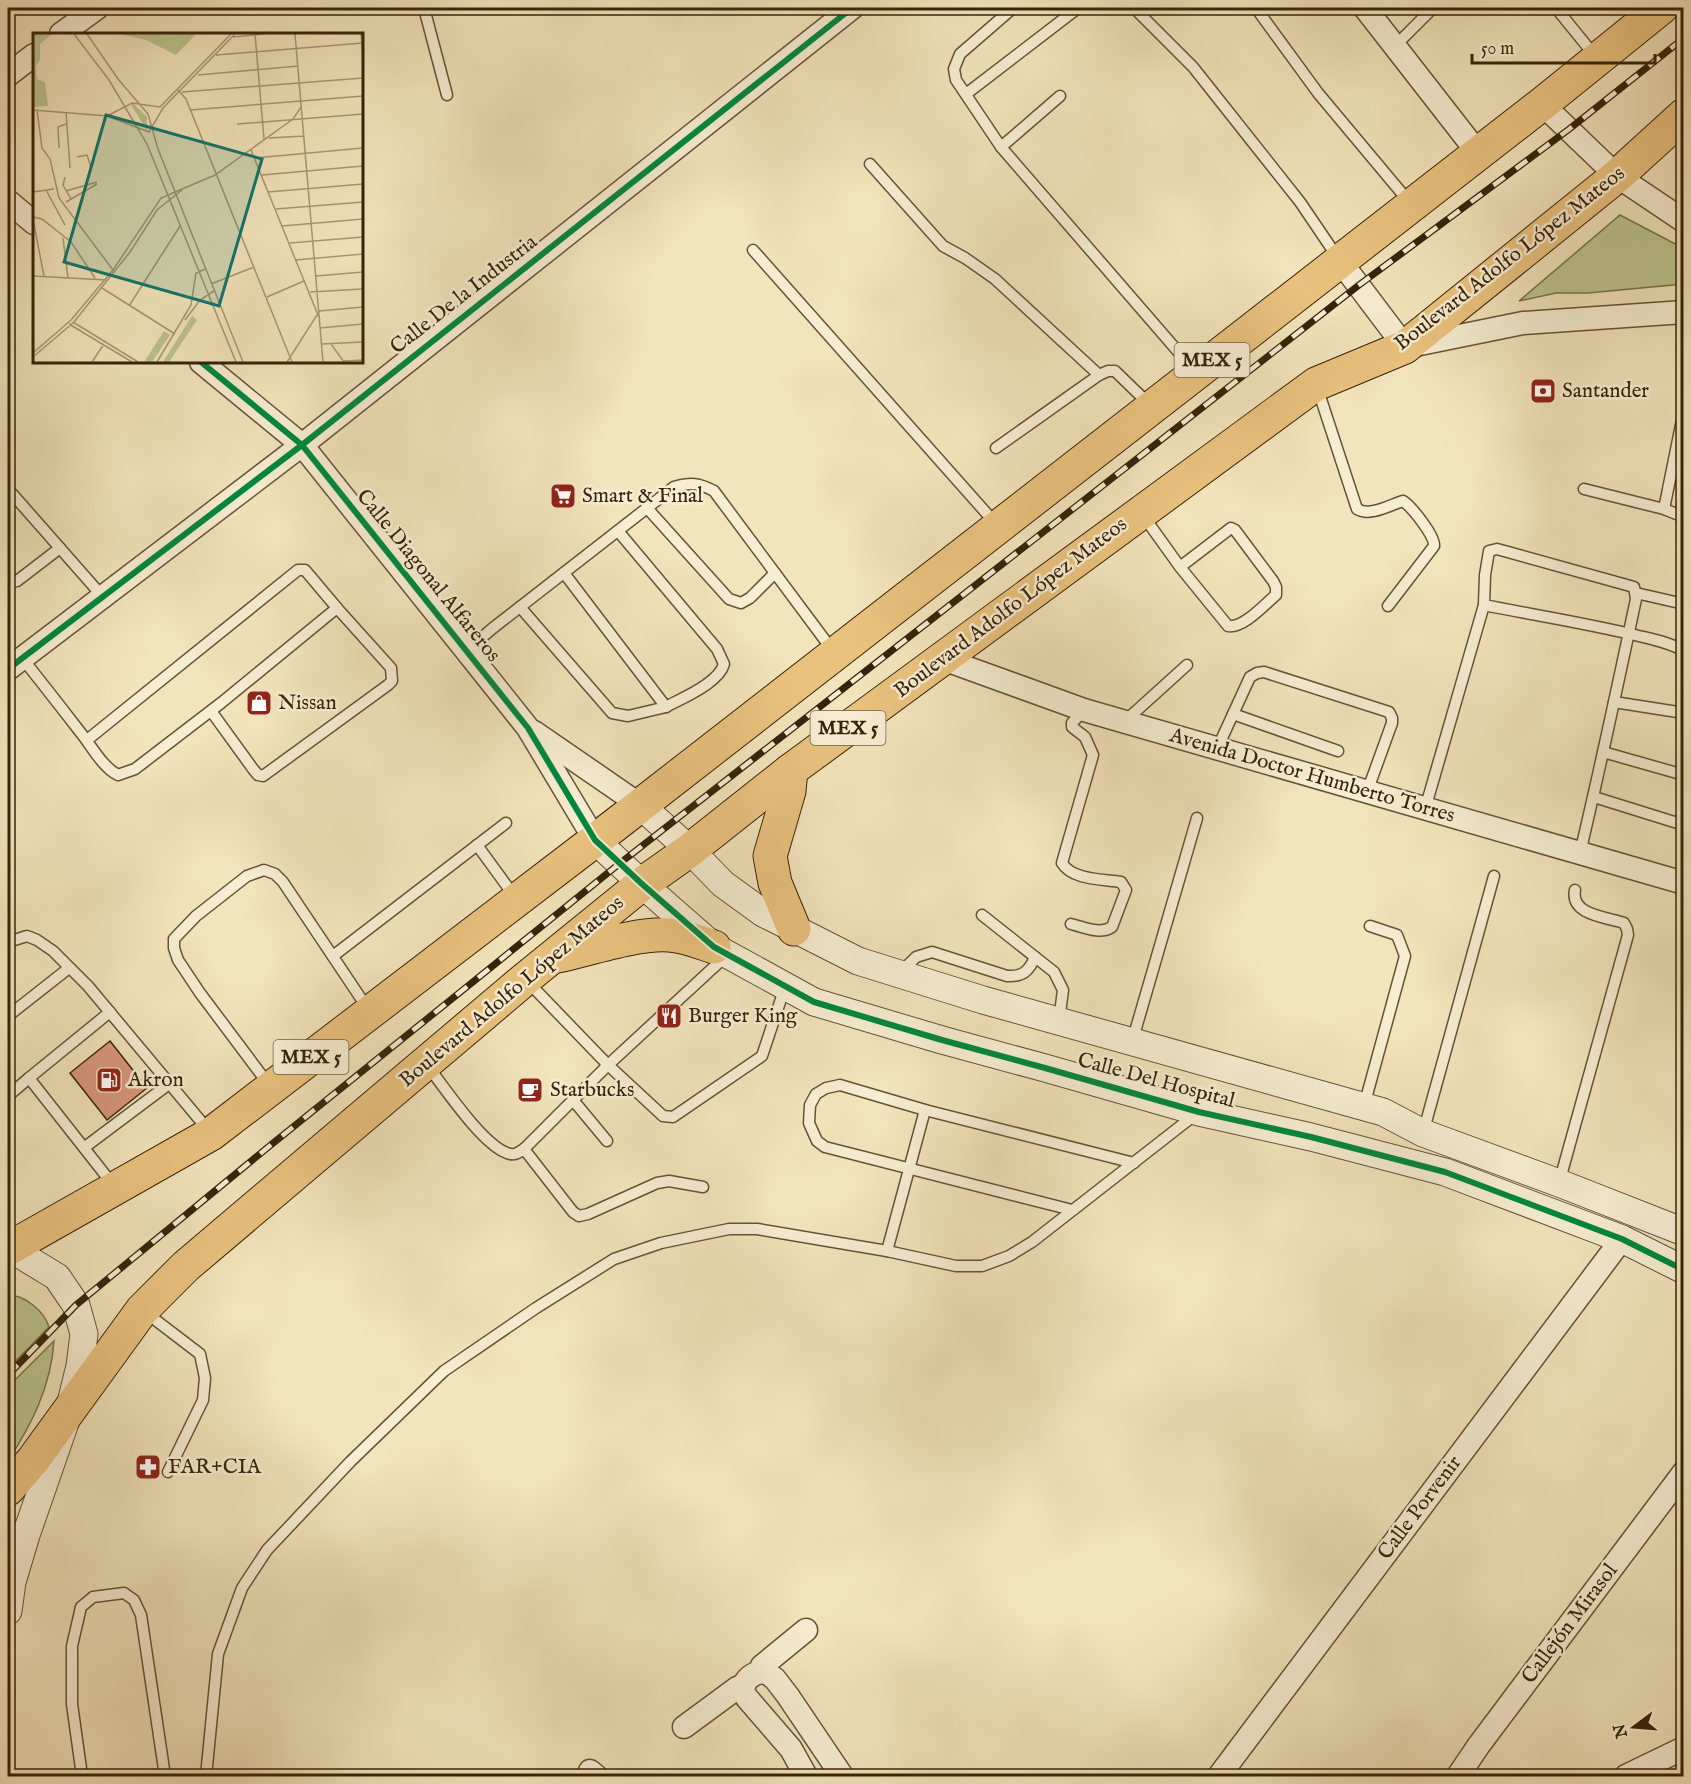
<svg xmlns="http://www.w3.org/2000/svg" width="1691" height="1784" font-family="'IM FELL English',serif">
	<style>
		.green { fill: #bcc48f; stroke: #79744c; stroke-width: 1.5 }
		.building { fill: #d9967c; stroke: #36230a; stroke-width: 1.5 }
		.lines { fill: none; stroke-linecap: round; stroke-linejoin: round }
		.service-casing { stroke: #655336; stroke-width: 13 }
		.minor-casing { stroke: #655336; stroke-width: 25 }
		.tertiary-casing { stroke: #655336; stroke-width: 29 }
		.primary-casing { stroke: #36230a; stroke-width: 35 }
		.service { stroke: #f7edd3; stroke-width: 10 }
		.minor { stroke: #f7edd3; stroke-width: 22 }
		.tertiary { stroke: #f7edd3; stroke-width: 27 }
		.primary { stroke: #e9c27e; stroke-width: 33 }
		.rail-casing { stroke: #36230a; stroke-width: 7 }
		.rail { stroke: #f7edd3; stroke-width: 4.5; stroke-dasharray: 14; stroke-linecap: butt }
		.cycleway-casing { stroke: #f7edd3; stroke-width: 10 }
		.cycleway { stroke: #00873e; stroke-width: 6 }
		.labels { text-anchor: middle; dominant-baseline: central; stroke-width: 5; stroke-linejoin: round; paint-order: stroke }
		.shield { fill: #f7edd3; stroke: #706046; stroke-width: 1.5 }
		.shield-label { font-size: 20px; font-weight: bold; fill: #36230a }
		.street-label { font-size: 21px; fill: #36230a; stroke: #f7edd3 }
		.poi-label { font-size: 21px; fill: #36230a; stroke: #f7edd3; text-anchor: start }
		.inset-road { fill: none; stroke: #a79775; stroke-width: 1.5 }
		.view { fill: #0f766e; fill-opacity: 0.15; stroke: #0f766e; stroke-width: 3 }
		.inset-edge { fill: none; stroke: #36230a; stroke-width: 3 }
	</style>
	<rect width="100%" height="100%" fill="#f2e4bc"/>
	<filter id="stains"><feTurbulence type="fractalNoise" baseFrequency=".00333" numOctaves="4"/><feColorMatrix values="0 0 0 0 .2 0 0 0 0 .09 0 0 0 0 .02 0 0 0 .5 -.17"/></filter>
	<radialGradient id="worn" r=".72"><stop offset=".6" stop-color="#630" stop-opacity="0"/><stop offset="1" stop-color="#630" stop-opacity=".3"/></radialGradient>
	<g class="green">
		<path d="M 1620,215 L 1683,248 L 1683,284 L 1588,293 L 1556,293 L 1519,301 Z"/>
		<path d="M 8,1295 C 25,1295 44,1311 49,1327 L 8,1369 Z"/>
		<path d="M 54,1341 C 51,1386 32,1424 8,1461 L 8,1387 Z"/>
	</g>
	<path class="building" d="M 110,1041 L 147,1088 L 107,1120 L 70,1073 Z"/>
	<g class="lines">
		<g class="service-casing">
			<g id="service">
				<path d="M 424,8 L 447,95"/>
				<path d="M 1013,8 L 960,54 L 954,69 L 956,80 L 1001,147 L 1194,370"/>
				<path d="M 1134,8 L 1193,67 L 1300,202 L 1338,258"/>
				<path d="M 1256,8 L 1318,93 L 1410,203"/>
				<path d="M 1556,8 L 1595,56"/>
				<path d="M 1395,46 L 1433,8"/>
				<path d="M 966,94 L 1078,8"/>
				<path d="M 1001,147 L 1060,96"/>
				<path d="M 870,164 L 943,246 L 965,258 L 995,279 L 1099,375"/>
				<path d="M 753,250 L 996,524"/>
				<path d="M 1317,387 L 1357,509 C 1370,517 1390,505 1403,501 C 1412,507 1435,536 1434,546 L 1388,606"/>
				<path d="M 996,448 L 1099,375 L 1108,371 L 1115,371 L 1149,404"/>
				<path d="M 8,489 L 103,597"/>
				<path d="M 1584,489 L 1664,509 L 1684,410"/>
				<path d="M 647,508 L 729,599 L 741,603 L 750,598 L 775,573"/>
				<path d="M 1664,509 L 1684,517"/>
				<path d="M 1142,514 L 1180,567 L 1228,626 C 1243,629 1265,604 1276,595 L 1276,587 L 1273,581 L 1235,530 L 1231,528 L 1180,567"/>
				<path d="M 618,531 L 717,649 L 724,664 C 719,683 682,698 666,707"/>
				<path d="M 8,583 L 17,581 L 60,548"/>
				<path d="M 1636,593 L 1684,604"/>
				<path d="M 520,607 L 612,713 L 628,716 L 666,707 L 564,573"/>
				<path d="M 466,651 L 493,628 L 674,487 C 691,482 699,483 714,491 L 833,651"/>
				<path d="M 22,658 C 43,684 63,710 84,737 C 93,749 104,768 118,775 L 135,769 L 221,703 L 337,608 L 305,570 L 298,570 L 87,740"/>
				<path d="M 1614,702 L 1684,713"/>
				<path d="M 211,711 L 253,769 L 258,775 L 263,776 L 388,685 L 392,681 L 391,668 L 337,608"/>
				<path d="M 1233,714 L 1338,751"/>
				<path d="M 1124,722 L 1187,665"/>
				<path d="M 1217,749 L 1250,677 L 1257,673 L 1264,672 L 1389,712 L 1392,718 L 1392,723 L 1367,792"/>
				<path d="M 1603,752 L 1684,775"/>
				<path d="M 1594,797 L 1684,825"/>
				<path d="M 1425,809 L 1484,605"/>
				<path d="M 477,845 L 515,897"/>
				<path d="M 1580,853 C 1600,769 1618,684 1636,599 L 1634,587 L 1497,549 L 1489,551 L 1485,575 L 1484,605 C 1534,615 1585,623 1635,635 C 1651,639 1669,642 1684,651"/>
				<path d="M 982,915 L 1054,972 L 1063,990 L 1059,1021"/>
				<path d="M 1071,924 C 1084,927 1100,935 1112,927 L 1126,890 L 1121,882 C 1102,879 1072,880 1062,863 L 1093,755 L 1085,737 L 1072,727 L 1072,723 L 1084,710"/>
				<path d="M 8,942 L 27,936 L 37,940 L 53,951 L 88,986 L 209,1131"/>
				<path d="M 727,955 L 608,1065 L 663,1116 L 673,1117 L 762,1056 L 785,987"/>
				<path d="M 333,956 L 506,823"/>
				<path d="M 900,973 L 916,957 L 932,952 L 1007,976 C 1023,977 1029,971 1035,957"/>
				<path d="M 110,1012 L 29,1078 L 114,1186"/>
				<path d="M 8,1016 L 69,968"/>
				<path d="M 1132,1042 L 1197,818"/>
				<path d="M 427,1065 C 444,1087 482,1144 507,1153 C 514,1156 518,1153 524,1149 L 608,1065 L 527,981"/>
				<path d="M 269,1085 L 200,993 L 178,960 L 174,948 L 174,939 L 196,916 L 247,876 L 264,870 L 275,874 L 283,882 L 368,1009"/>
				<path d="M 8,1096 L 29,1078"/>
				<path d="M 573,1100 L 607,1141"/>
				<path d="M 1364,1106 L 1405,956 L 1397,935 L 1370,926"/>
				<path d="M 1423,1133 L 1494,876"/>
				<path d="M 85,1147 L 169,1084"/>
				<path d="M 524,1149 L 573,1212 L 579,1216 L 588,1214 L 657,1183 L 669,1181 L 703,1187"/>
				<path d="M 1559,1183 L 1628,935 L 1627,929 L 1624,923 C 1606,917 1570,915 1575,890"/>
				<path d="M 1072,1210 L 825,1147 L 817,1141 L 809,1123 L 810,1105 L 816,1094 L 826,1088 L 840,1085 L 925,1110 L 1134,1163"/>
				<path d="M 887,1251 L 925,1110"/>
				<path d="M 145,1312 L 200,1354 L 205,1378 L 203,1400 L 168,1472"/>
				<path d="M 82,1776 L 72,1704 L 72,1646 L 81,1607 L 93,1597 L 124,1593 L 134,1600 L 141,1615 L 165,1776"/>
				<path d="M 206,1776 L 218,1654 L 242,1588 L 267,1550 L 350,1462 L 444,1371 L 536,1308 L 614,1259 L 661,1243 L 729,1229 L 757,1229 L 887,1251 L 956,1266 L 982,1266 L 1009,1256 L 1032,1242 L 1196,1114"/>
			</g>
		</g>
		<g class="minor-casing">
			<g id="minor">
				<path d="M 1365,8 L 1478,153"/>
				<path d="M 61,34 L 97,8"/>
				<path d="M 8,75 L 34,55"/>
				<path d="M 1542,104 L 1617,176 L 1684,221"/>
				<path d="M 8,201 L 34,223"/>
				<path d="M 1340,261 L 1405,347 L 1523,323 L 1684,312"/>
				<path d="M 201,362 L 302,445 L 528,728 L 595,840"/>
				<path d="M 943,659 L 1084,710 L 1684,883"/>
				<path d="M 8,669 L 302,445 L 852,8"/>
				<path d="M 534,732 L 640,805"/>
				<path d="M 760,1672 L 762,1666 L 806,1630"/>
				<path d="M 744,1685 L 743,1692 L 747,1698 L 791,1749 L 806,1776"/>
				<path d="M 684,1727 L 737,1688 L 744,1685 C 748,1676 756,1672 766,1672 L 775,1679 L 788,1696 L 842,1776"/>
				<path d="M 590,1771 L 596,1776"/>
				<path d="M 1219,1776 L 1622,1239"/>
				<path d="M 1458,1776 L 1479,1745 L 1684,1472"/>
				<path d="M 1626,1776 L 1684,1748"/>
			</g>
		</g>
		<g class="tertiary-casing">
			<g id="tertiary">
				<path d="M 640,805 L 690,850 L 723,884 L 763,913 L 858,961 L 983,1000 L 1383,1112 L 1423,1133 L 1559,1183 L 1684,1232"/>
				<path d="M 595,840 L 642,884 L 714,947 L 814,1002 L 942,1040 L 1045,1068 L 1199,1112 L 1311,1137 L 1445,1172 L 1622,1239 L 1684,1270"/>
				<path d="M 8,1247 L 57,1277 L 76,1305 L 84,1334 L 80,1366 L 69,1411 L 26,1535 L 12,1582 L 8,1611"/>
			</g>
		</g>
		<g class="primary-casing">
			<g id="primary">
				<path d="M 791,770 L 789,791 L 770,856 L 775,883 L 794,929"/>
				<path d="M 558,956 C 590,949 636,933 669,935 C 685,936 699,942 714,947"/>
				<path d="M 8,1249 L 211,1134 L 615,825 L 1542,104 L 1661,8"/>
				<path d="M 8,1489 L 33,1460 L 142,1310 L 186,1266 L 525,979 L 642,884 L 690,850 L 791,770 L 1316,384 L 1405,347 L 1617,176 L 1684,115"/>
			</g>
		</g>
		<use href="#service" class="service"/>
		<use href="#minor" class="minor"/>
		<use href="#tertiary" class="tertiary"/>
		<use href="#primary" class="primary"/>
		<g class="rail-casing">
			<path id="rail" d="M 8,1375 L 76,1305 L 272,1144 L 619,864 L 1359,285 L 1568,130 L 1684,38"/>
		</g>
		<use href="#rail" class="rail"/>
		<g class="cycleway-casing">
			<g id="cycleway">
				<path d="M 201,362 L 302,445 L 528,728 L 595,840 L 642,884 L 714,947 L 814,1002 L 942,1040 L 1045,1068 L 1199,1112 L 1311,1137 L 1445,1172 L 1622,1239 L 1684,1270"/>
				<path d="M 8,669 L 302,445 L 852,8"/>
			</g>
		</g>
		<use href="#cycleway" class="cycleway"/>
	</g>
	<defs>
		<g id="bank-square" transform="scale(1.35)"><rect x="-9" y="-9" width="18" height="18" rx="4" fill="#8f2418" stroke="#f7edd3"/><path d="M-6-4H6V4H-6ZM0-2.3a2.3 2.3 0 1 0 0 4.6a2.3 2.3 0 1 0 0-4.6Z" fill="#fff"/></g>
		<g id="supermarket-square" transform="scale(1.35)"><rect x="-9" y="-9" width="18" height="18" rx="4" fill="#8f2418" stroke="#f7edd3"/><path d="M-6-5.5h2.5l.6 2H6L4.5 2H-2.5L-4.4-4H-6ZM-1.5 3.2a1.3 1.3 0 1 0 .1 0ZM3 3.2a1.3 1.3 0 1 0 .1 0Z" fill="#fff"/></g>
		<g id="shop-square" transform="scale(1.35)"><rect x="-9" y="-9" width="18" height="18" rx="4" fill="#8f2418" stroke="#f7edd3"/><path d="M-5-2.5h2.3a2.7 3.5 0 0 1 5.4 0H5L5.5 6h-11ZM-1.5-2.5h3a1.5 2.3 0 0 0-3 0Z" fill="#fff"/></g>
		<g id="restaurant-square" transform="scale(1.35)"><rect x="-9" y="-9" width="18" height="18" rx="4" fill="#8f2418" stroke="#f7edd3"/><path d="M-5-6h1v4h1v-4h1v4h1v-4h1v5L-1.5 .5V6h-2V.5L-5-1ZM5-6V6H3V1.5H1.5Q1.5-4 5-6Z" fill="#fff"/></g>
		<g id="fuel-square" transform="scale(1.35)"><rect x="-9" y="-9" width="18" height="18" rx="4" fill="#8f2418" stroke="#f7edd3"/><path d="M-5.5-6h7V0h2V4h1.3V-2.5L3-4.5l.8-.8L6-3V5H2.5V1h-1V6h-7ZM-4.2-4.7v3.2H.2V-4.7Z" fill="#fff"/></g>
		<g id="cafe-square" transform="scale(1.35)"><rect x="-9" y="-9" width="18" height="18" rx="4" fill="#8f2418" stroke="#f7edd3"/><path d="M-5.5-4.5H6V0H3Q3 3.5 0 3.5H-2.5Q-5.5 3.5-5.5 0ZM3-3.2v2h1.7v-2ZM-6 4.5H4V6H-6Z" fill="#fff"/></g>
		<g id="pharmacy-square" transform="scale(1.35)"><rect x="-9" y="-9" width="18" height="18" rx="4" fill="#8f2418" stroke="#f7edd3"/><path d="M-2-6h4v4h4v4h-4v4h-4v-4h-4v-4h4Z" fill="#fff"/></g>
	</defs>
	<g fill-rule="evenodd">
		<use href="#bank-square" x="1543" y="391"/>
		<use href="#supermarket-square" x="563" y="496"/>
		<use href="#shop-square" x="259" y="703"/>
		<use href="#restaurant-square" x="669" y="1016"/>
		<use href="#fuel-square" x="109" y="1080"/>
		<use href="#cafe-square" x="530" y="1090"/>
		<use href="#pharmacy-square" x="148" y="1467"/>
	</g>
	<g class="labels">
		<g class="shield">
			<rect x="1174.5" y="343" width="75" height="34" rx="4.5"/>
			<rect x="810.5" y="711" width="75" height="34" rx="4.5"/>
			<rect x="273.5" y="1040" width="75" height="34" rx="4.5"/>
		</g>
		<g class="shield-label">
			<text x="1212" y="360">MEX 5</text>
			<text x="848" y="728">MEX 5</text>
			<text x="311" y="1057">MEX 5</text>
		</g>
		<g class="street-label">
			<text transform="translate(1510 259) rotate(-38)">Boulevard Adolfo López Mateos</text>
			<text transform="translate(464 295) rotate(-38)">Calle De la Industria</text>
			<text transform="translate(428 576) rotate(51)">Calle Diagonal Alfareros</text>
			<text transform="translate(1011 608) rotate(-37)">Boulevard Adolfo López Mateos</text>
			<text transform="translate(1312 776) rotate(16)">Avenida Doctor Humberto Torres</text>
			<text transform="translate(512 992) rotate(-40)">Boulevard Adolfo López Mateos</text>
			<text transform="translate(1156 1081) rotate(15)">Calle Del Hospital</text>
			<text transform="translate(1420 1508) rotate(-53)">Calle Porvenir</text>
			<text transform="translate(1570 1624) rotate(-53)">Callejón Mirasol</text>
		</g>
		<g class="poi-label">
			<text x="1562" y="391">Santander</text>
			<text x="582" y="496">Smart &amp; Final</text>
			<text x="278" y="703">Nissan</text>
			<text x="688" y="1016">Burger King</text>
			<text x="128" y="1080">Akron</text>
			<text x="550" y="1090">Starbucks</text>
			<text x="168" y="1467">FAR+CIA</text>
		</g>
	</g>
	<g transform="translate(33 33)">
		<rect width="330" height="330" fill="#f2e4bc"/>
		<path d="M 0,1 L 19,1 L 7,11 L 7,27 L 3,33 L 4,46 L 12,49 L 15,73 L 0,74 ZM 88,1 L 163,1 L 143,22 L 113,7 ZM 100,70 L 114,84 L 114,97 L 98,72 ZM 159,283 L 164,287 L 136,329 L 130,329 ZM 131,298 L 137,302 L 119,329 L 111,329 Z" fill="#bcc48f"/>
		<path class="inset-road" d="M 41,1 L 76,47 L 114,111 L 203,329M 54,1 L 85,46 L 115,81 L 125,116 L 210,329M 222,1 L 231,106M 262,1 L 290,329M 328,1 L 330,25M 200,4 L 231,1M 183,22 L 330,10M 165,42 L 265,33M 144,56 L 153,66 L 259,329M 149,59 L 330,45M 0,77 L 74,83 L 116,99 L 130,75 L 202,1M 4,77 L 9,115 L 17,126 L 26,165 L 80,237M 157,77 L 330,63M 33,79 L 37,135M 76,82 L 99,70 L 127,74 L 198,1M 204,91 L 330,81M 236,105 L 271,103M 26,115 L 25,94 L 33,91M 218,117 L 287,287M 44,124 L 54,122 L 58,134M 222,125 L 330,115M 229,142 L 330,133M 32,144 L 30,152 L 38,166M 13,157 L 32,192M 33,158 L 64,149M 0,159 L 21,156M 235,159 L 330,151M 33,169 L 64,151M 243,176 L 330,169M 0,184 L 9,186 L 38,209 L 62,245M 0,186 L 11,243M 249,193 L 330,186M 30,205 L 35,245M 257,210 L 330,204M 263,227 L 330,221M 0,243 L 73,247M 283,243 L 330,239M 178,251 L 221,234M 69,255 L 142,301M 277,259 L 330,256M 234,264 L 271,248M 96,273 L 147,193M 286,278 L 330,274M 152,287 L 167,267 L 181,258M 40,289 L 105,329M 36,291 L 99,329M 287,295 L 330,291M 289,311 L 330,309M 298,311 L 311,329M 0,320 L 38,287 L 80,237 L 128,165 L 182,142 L 260,86 L 268,74M 0,324 L 41,289 L 97,219 L 124,177 L 149,157M 311,328 L 330,327M 59,329 L 71,311M 124,329 L 158,272 L 163,240 L 172,236M 254,329 L 284,282"/>
		<path class="view" d="M 73,82 L 229,126 L 186,273 L 31,229 Z"/>
		<rect width="330" height="330" class="inset-edge"/>
	</g>
	<rect width="1691" height="1784" fill="none" stroke="#f2e4bc" stroke-width="30"/>
	<rect x="9" y="9" width="1673" height="1766" fill="none" stroke="#36230a" stroke-width="3"/>
	<rect x="15" y="15" width="1661" height="1754" fill="none" stroke="#36230a" stroke-width="1.5"/>
	<g transform="translate(1634 1727) rotate(254)" stroke="#f7edd3" stroke-width="4.5" paint-order="stroke">
	<path d="M0-4.5L10 22L0 15L-10 22Z" fill="#36230a"/>
	<text y="-9" font-size="16" font-weight="bold" text-anchor="middle" fill="#36230a">N</text>
	</g>
	<path d="M1472 54v9h183v-9" fill="none" stroke="#36230a" stroke-width="3"/>
	<text x="1481" y="54" font-size="18" fill="#36230a" stroke="#f7edd3" stroke-width="4.5" paint-order="stroke">50 m</text>
	<rect width="100%" height="100%" filter="url(#stains)"/>
	<rect width="100%" height="100%" fill="url(#worn)"/>
</svg>
